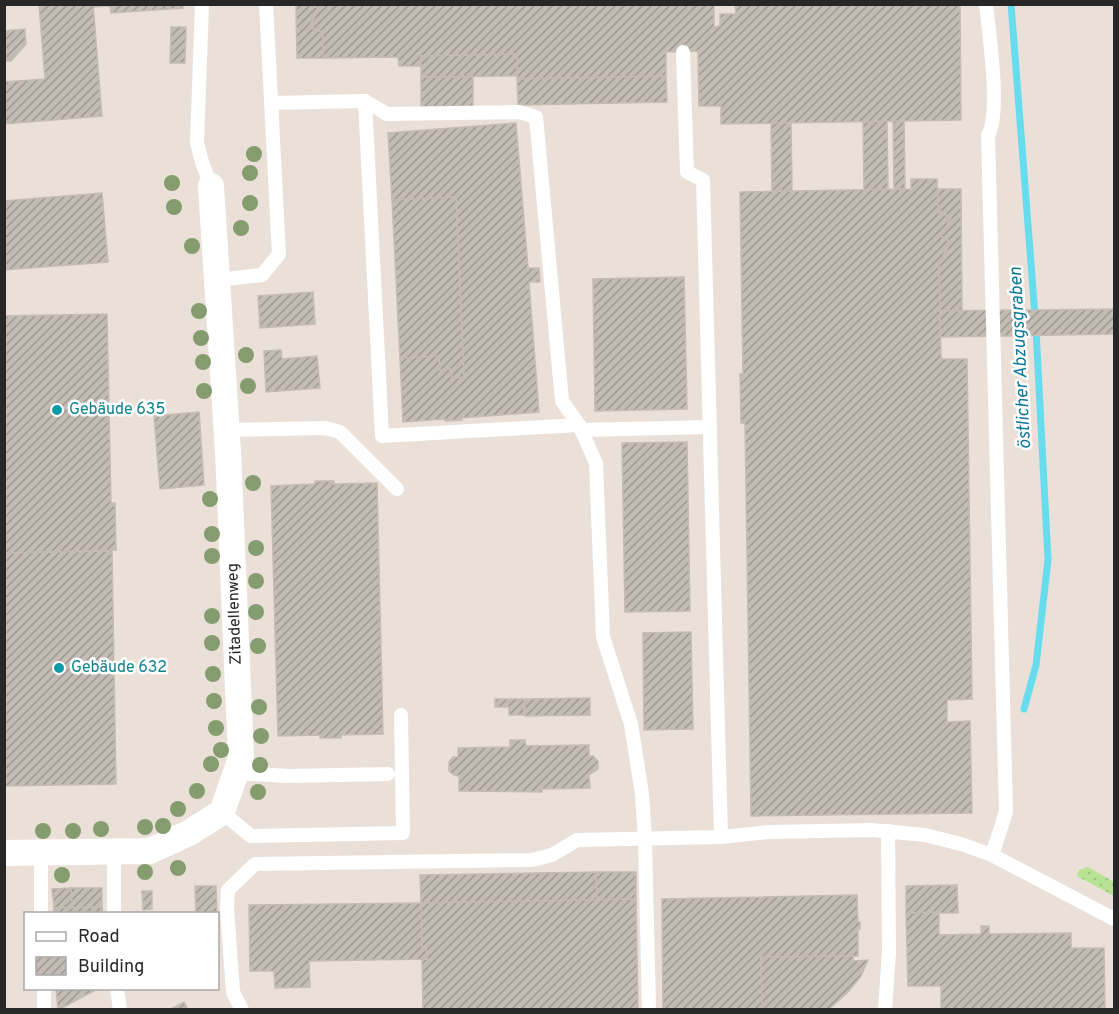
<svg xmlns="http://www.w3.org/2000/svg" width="1119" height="1014" font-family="Overpass,sans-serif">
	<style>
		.grass { fill: url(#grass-dots) }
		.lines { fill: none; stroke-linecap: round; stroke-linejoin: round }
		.stream { stroke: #68dcef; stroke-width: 7 }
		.building { fill: url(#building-hatch); stroke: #c5bcb2; stroke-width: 1.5 }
		.service { stroke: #fff; stroke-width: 14 }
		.minor { stroke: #fff; stroke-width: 26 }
		.tree { fill: #849c6e }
		.culture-dot { fill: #0f9aa8; stroke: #fff; stroke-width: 2 }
		.labels { text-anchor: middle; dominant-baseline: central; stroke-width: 5; stroke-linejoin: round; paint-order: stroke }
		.culture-label { font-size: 16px; fill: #0d838f; stroke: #fff; text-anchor: start }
		.street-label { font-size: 16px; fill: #272727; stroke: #fff }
		.water-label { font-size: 18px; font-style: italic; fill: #0b7897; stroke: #fff }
	</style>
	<defs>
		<pattern id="grass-dots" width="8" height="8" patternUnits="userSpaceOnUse" patternTransform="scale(1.5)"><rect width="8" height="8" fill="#b8e393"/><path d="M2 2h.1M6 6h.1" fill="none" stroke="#9ec37f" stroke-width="1.8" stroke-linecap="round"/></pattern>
		<pattern id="building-hatch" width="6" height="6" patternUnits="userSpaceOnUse" patternTransform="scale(1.5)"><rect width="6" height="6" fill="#c2bcb4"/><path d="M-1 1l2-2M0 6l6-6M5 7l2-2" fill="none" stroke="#9e9992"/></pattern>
	</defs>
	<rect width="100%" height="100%" fill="#eae0d8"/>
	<path class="grass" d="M 1088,867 L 1114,882 L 1114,896 L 1077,876 L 1079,870 Z"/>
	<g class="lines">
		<path class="stream" d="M 1011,4 L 1036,329 L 1048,560 L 1036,665 L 1024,709"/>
	</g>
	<g class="building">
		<path d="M 39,4 L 93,4 L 102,116 L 4,124 L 4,82 L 45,79 Z"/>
		<path d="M 93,4 L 182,4 L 183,8 L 111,13 L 110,6 L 94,7 Z"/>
		<path d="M 296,4 L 312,4 L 319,9 L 309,27 L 323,32 L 323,58 L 297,58 Z"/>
		<path d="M 312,4 L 714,4 L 714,27 L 720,26 L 720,14 L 736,14 L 735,4 L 960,4 L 961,120 L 721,124 L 721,106 L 699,106 L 698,51 L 666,52 L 666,76 L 517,79 L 517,54 L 421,56 L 421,66 L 399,66 L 398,57 L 323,58 L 323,32 L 309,27 L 319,9 Z"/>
		<path d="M 171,27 L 186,27 L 185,63 L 170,63 Z"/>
		<path d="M 25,29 L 26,44 L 11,61 L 4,61 L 4,31 Z"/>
		<path d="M 517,54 L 517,76 L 421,77 L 421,56 Z"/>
		<path d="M 666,76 L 667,102 L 518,105 L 517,79 Z"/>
		<path d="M 421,77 L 473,77 L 473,106 L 421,107 Z"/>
		<path d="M 887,121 L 888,189 L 864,190 L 863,122 Z"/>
		<path d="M 893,121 L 904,121 L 905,189 L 894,189 Z"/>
		<path d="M 516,123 L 528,268 L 539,268 L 540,282 L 529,282 L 539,412 L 461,418 L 462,420 L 445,421 L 445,419 L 403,422 L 400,358 L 439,356 L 440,370 L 451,369 L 452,378 L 464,377 L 456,197 L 392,200 L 388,133 Z"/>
		<path d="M 771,123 L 791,123 L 792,191 L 772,191 Z"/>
		<path d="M 911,179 L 937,179 L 938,213 L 940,211 L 951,218 L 941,236 L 951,242 L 939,263 L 941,359 L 967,359 L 972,699 L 947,700 L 947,722 L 970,721 L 972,813 L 751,816 L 745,423 L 741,423 L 740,374 L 743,374 L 740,192 L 911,189 Z"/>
		<path d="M 938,189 L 961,189 L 962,310 L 940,311 L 939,263 L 951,242 L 941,236 L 951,218 L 940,211 L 938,213 Z"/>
		<path d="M 102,193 L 108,262 L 4,270 L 4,201 Z"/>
		<path d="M 456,197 L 464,377 L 452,378 L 451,369 L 440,370 L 439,356 L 400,358 L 392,200 Z"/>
		<path d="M 684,277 L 687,409 L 595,411 L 593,279 Z"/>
		<path d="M 313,292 L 315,324 L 260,328 L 258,296 Z"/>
		<path d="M 1114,309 L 1114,334 L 940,337 L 940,311 Z"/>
		<path d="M 107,314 L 111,503 L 115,503 L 116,550 L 4,553 L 4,316 Z"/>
		<path d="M 281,350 L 282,359 L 317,356 L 320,388 L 266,392 L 264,351 Z"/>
		<path d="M 199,412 L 204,485 L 160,489 L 154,416 Z"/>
		<path d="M 687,442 L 690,611 L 625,612 L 622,443 Z"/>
		<path d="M 315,481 L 334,481 L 334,484 L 377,483 L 383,734 L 341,735 L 341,738 L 320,738 L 320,735 L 278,736 L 271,486 L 315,484 Z"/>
		<path d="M 112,551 L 116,784 L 4,786 L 4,553 Z"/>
		<path d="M 691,632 L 693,729 L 644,730 L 643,633 Z"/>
		<path d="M 590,698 L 590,715 L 525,716 L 525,699 Z"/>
		<path d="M 495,699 L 524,699 L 524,715 L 509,715 L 509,707 L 495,707 Z"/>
		<path d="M 510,740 L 525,740 L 526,746 L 589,745 L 589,756 L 593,756 L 598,761 L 598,769 L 589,775 L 590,788 L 542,789 L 542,792 L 459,791 L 459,776 L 454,775 L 449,771 L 449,762 L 453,757 L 458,757 L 458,748 L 510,747 Z"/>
		<path d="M 596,872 L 636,872 L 636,899 L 597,900 Z"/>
		<path d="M 596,872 L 597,900 L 421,903 L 420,875 Z"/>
		<path d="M 957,885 L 958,913 L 906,913 L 906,886 Z"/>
		<path d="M 195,886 L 216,886 L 217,914 L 196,914 Z"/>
		<path d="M 71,888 L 102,888 L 102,907 L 72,908 Z"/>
		<path d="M 71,888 L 72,908 L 54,908 L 52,889 Z"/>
		<path d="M 142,891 L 152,891 L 152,909 L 143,910 Z"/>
		<path d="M 857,895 L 858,922 L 860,922 L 860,929 L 858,929 L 858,956 L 761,957 L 762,1010 L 663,1010 L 662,899 Z"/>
		<path d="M 636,899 L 638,1010 L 423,1010 L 422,959 L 427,959 L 426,947 L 422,947 L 421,903 Z"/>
		<path d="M 421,903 L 422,947 L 426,947 L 427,959 L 309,961 L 310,987 L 275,988 L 274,971 L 250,971 L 249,905 Z"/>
		<path d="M 102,907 L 103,914 L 54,914 L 54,908 Z"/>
		<path d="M 939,912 L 939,935 L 981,934 L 981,926 L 989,926 L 989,934 L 1071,933 L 1071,948 L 1104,948 L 1105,1010 L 941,1010 L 941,986 L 908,986 L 906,913 Z"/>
		<path d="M 853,956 L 853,961 L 868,960 L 861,976 L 849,991 L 828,1010 L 762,1010 L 761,957 Z"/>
		<path d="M 56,988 L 99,988 L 58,1010 Z"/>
		<path d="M 184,1002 L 188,1010 L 169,1010 Z"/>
	</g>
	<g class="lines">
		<g class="service">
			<path d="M 202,4 L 197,143 L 202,162 L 211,186"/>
			<path d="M 986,4 C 989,33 1001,114 988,135 L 1006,812 L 992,855"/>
			<path d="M 683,52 L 687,172 L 703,180 L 721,837"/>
			<path d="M 365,101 L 382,436 L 579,425"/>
			<path d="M 271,103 L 365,101 L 387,114 L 519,112 L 536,117 L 562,401 L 579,425 L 596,463 L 603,637 L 631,724 L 642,794 L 645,839 L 649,1010"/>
			<path d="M 217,280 L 262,275 L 279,254 L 266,4"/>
			<path d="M 227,430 L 325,428 L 340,432 L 397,489"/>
			<path d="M 581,430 L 710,427"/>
			<path d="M 235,773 L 289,776 L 388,774"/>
			<path d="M 222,812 L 251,836 L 403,833 L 401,715"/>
			<path d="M 114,851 L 114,914"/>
			<path d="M 41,852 L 41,914"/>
			<path d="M 44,988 L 44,1010"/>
			<path d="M 117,988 L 120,1010"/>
			<path d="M 242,1010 L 233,992 L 227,908 L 228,890 L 255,864 L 532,860 L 552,855 L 577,840 L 721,837 L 769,832 L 872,830 L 925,835 L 961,844 L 992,855 L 1114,919"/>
			<path d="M 885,1010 L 889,951 L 888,831"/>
		</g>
		<path class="minor" d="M 4,853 L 150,851 L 189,833 L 222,812 L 241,758 L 228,452 L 211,186"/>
	</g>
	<g class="tree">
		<circle cx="254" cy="154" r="8"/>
		<circle cx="250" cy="173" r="8"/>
		<circle cx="172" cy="183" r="8"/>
		<circle cx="250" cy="203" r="8"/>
		<circle cx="174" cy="207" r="8"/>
		<circle cx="241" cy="228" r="8"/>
		<circle cx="192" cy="246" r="8"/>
		<circle cx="199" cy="311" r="8"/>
		<circle cx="201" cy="338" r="8"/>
		<circle cx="246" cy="355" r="8"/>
		<circle cx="203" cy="362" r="8"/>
		<circle cx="248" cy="386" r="8"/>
		<circle cx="204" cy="391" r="8"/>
		<circle cx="253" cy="483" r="8"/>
		<circle cx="210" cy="499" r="8"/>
		<circle cx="212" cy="534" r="8"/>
		<circle cx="256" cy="548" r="8"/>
		<circle cx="212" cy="556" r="8"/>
		<circle cx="256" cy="581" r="8"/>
		<circle cx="256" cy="612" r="8"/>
		<circle cx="212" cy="616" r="8"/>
		<circle cx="212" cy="643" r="8"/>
		<circle cx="258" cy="646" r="8"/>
		<circle cx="213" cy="674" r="8"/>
		<circle cx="214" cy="701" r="8"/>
		<circle cx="259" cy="707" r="8"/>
		<circle cx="216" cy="728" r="8"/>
		<circle cx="261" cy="736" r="8"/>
		<circle cx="221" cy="750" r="8"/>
		<circle cx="211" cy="764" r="8"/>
		<circle cx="260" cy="765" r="8"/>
		<circle cx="197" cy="791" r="8"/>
		<circle cx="258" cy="792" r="8"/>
		<circle cx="178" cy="809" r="8"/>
		<circle cx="163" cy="826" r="8"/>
		<circle cx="145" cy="827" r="8"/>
		<circle cx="101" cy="829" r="8"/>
		<circle cx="43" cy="831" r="8"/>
		<circle cx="73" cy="831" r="8"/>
		<circle cx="178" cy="868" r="8"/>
		<circle cx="145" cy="872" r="8"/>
		<circle cx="62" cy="875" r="8"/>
	</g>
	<g class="culture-dot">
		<circle cx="57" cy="410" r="6"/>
		<circle cx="59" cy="668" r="6"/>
	</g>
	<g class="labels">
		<g class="culture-label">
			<text x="69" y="410">Gebäude 635</text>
			<text x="71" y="668">Gebäude 632</text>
		</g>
		<g class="street-label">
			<text transform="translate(235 614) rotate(-92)">Zitadellenweg</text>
		</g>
		<g class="water-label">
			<text transform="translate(1021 358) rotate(-93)">östlicher Abzugsgraben</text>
		</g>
	</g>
	<rect width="1119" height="1014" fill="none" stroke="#272727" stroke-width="12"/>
	<rect x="24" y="912" width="195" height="78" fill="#ffffff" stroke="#a9a9a9" stroke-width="1.5"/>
	<rect x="36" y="932" width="30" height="9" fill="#ffffff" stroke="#a9a9a9" stroke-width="1.5"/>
	<text x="78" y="942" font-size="18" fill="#272727">Road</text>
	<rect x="36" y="957" width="30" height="18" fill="url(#building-hatch)" stroke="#a9a9a9" stroke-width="1.5"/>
	<text x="78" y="972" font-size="18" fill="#272727">Building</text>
</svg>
